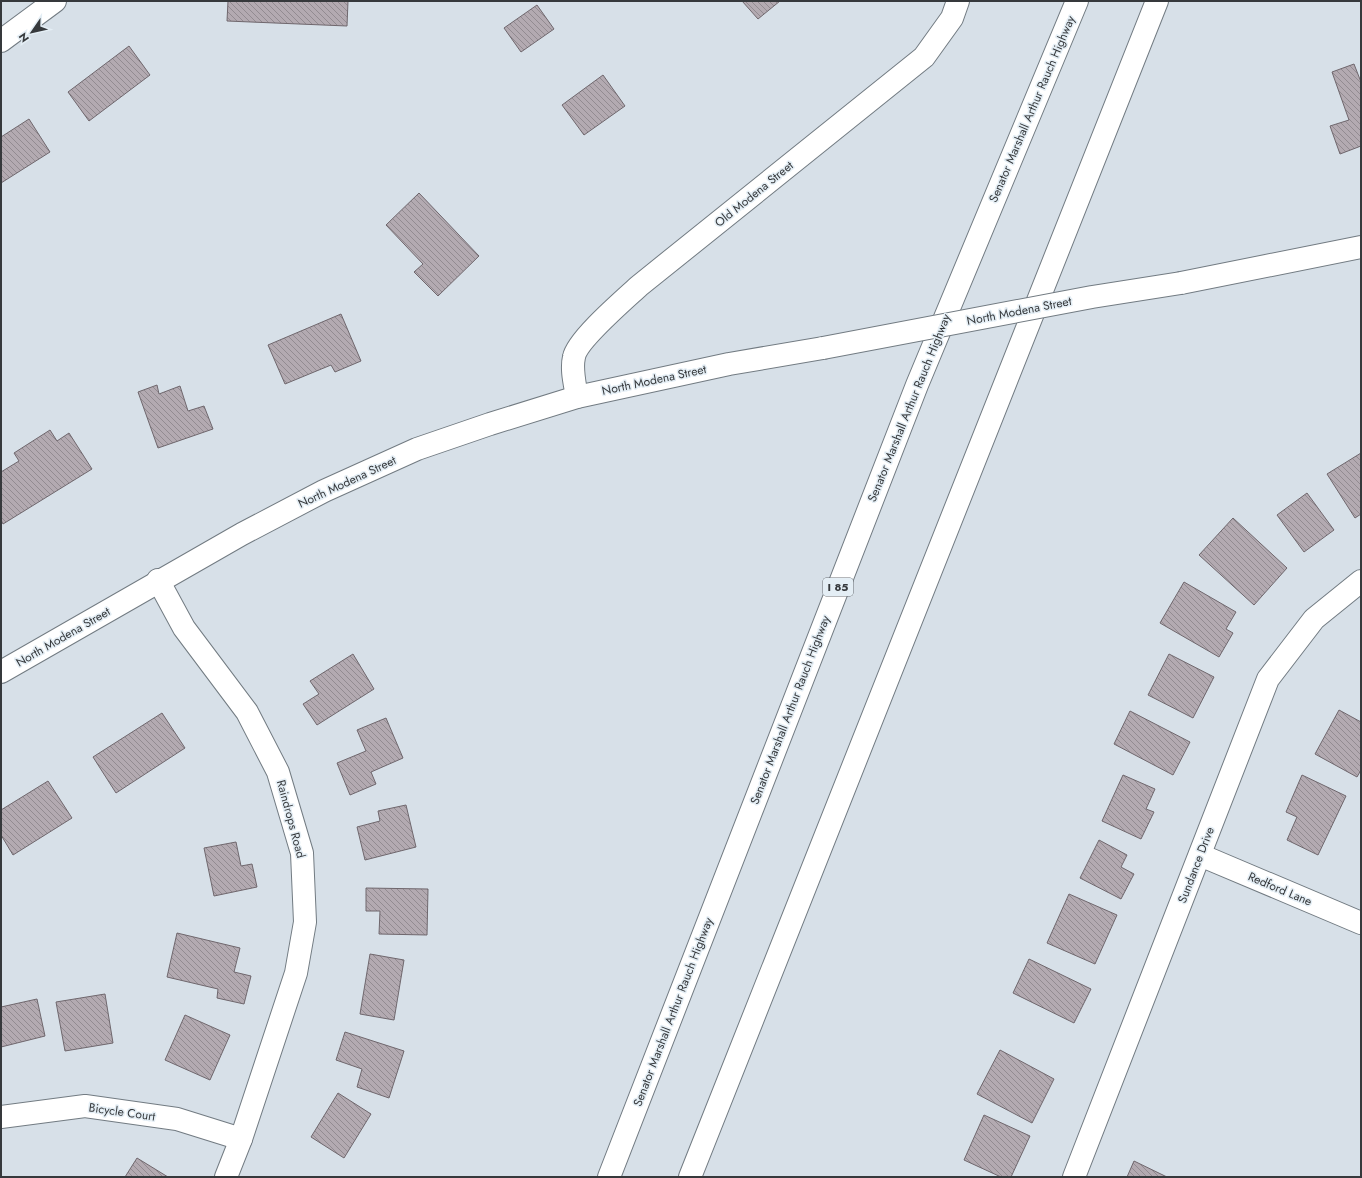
<svg xmlns="http://www.w3.org/2000/svg" width="1362" height="1178" font-family="Jost,sans-serif">
	<style>
		.building { fill: url(#building-back-hatch); stroke: #6f676d }
		.lines { fill: none; stroke-linecap: round; stroke-linejoin: round }
		.street-casing { stroke: #727b82; stroke-width: 24 }
		.secondary-casing { stroke: #727b82; stroke-width: 24 }
		.highway-casing { stroke: #727b82; stroke-width: 24 }
		.street { stroke: #fff; stroke-width: 22 }
		.secondary { stroke: #fff; stroke-width: 22 }
		.highway { stroke: #fff; stroke-width: 22 }
		.secondary-bridge-casing { stroke: #727b82; stroke-width: 24; stroke-linecap: butt }
		.secondary-bridge { stroke: #fff; stroke-width: 22 }
		.labels { text-anchor: middle; dominant-baseline: central; stroke-width: 3; stroke-linejoin: round; paint-order: stroke }
		.shield { fill: #e4eef5; stroke: #6a6f74; stroke-width: 1 }
		.shield-label { font-size: 11px; font-weight: bold; fill: #36393c }
		.street-label { font-size: 12px; fill: #36393c; stroke: #e4eef5 }
	</style>
	<defs>
		<pattern id="building-back-hatch" width="6" height="6" patternUnits="userSpaceOnUse"><rect width="6" height="6" fill="#b3aab1"/><path d="M-1 5l2 2M0 0l6 6M5-1l2 2" fill="none" stroke="#928b91"/></pattern>
	</defs>
	<rect width="100%" height="100%" fill="#d7e0e8"/>
	<g class="building">
		<path d="M 228,1 L 348,1 L 347,26 L 227,21 Z"/>
		<path d="M 742,1 L 780,1 L 758,19 Z"/>
		<path d="M 537,5 L 554,29 L 521,52 L 504,28 Z"/>
		<path d="M 129,46 L 150,75 L 89,121 L 68,92 Z"/>
		<path d="M 1354,64 L 1361,82 L 1361,146 L 1340,154 L 1330,126 L 1349,120 L 1332,72 Z"/>
		<path d="M 603,75 L 625,106 L 584,135 L 562,105 Z"/>
		<path d="M 29,119 L 50,152 L 1,183 L 1,137 Z"/>
		<path d="M 419,193 L 479,256 L 438,296 L 414,272 L 423,264 L 386,225 Z"/>
		<path d="M 341,314 L 361,361 L 335,372 L 331,365 L 285,384 L 268,345 Z"/>
		<path d="M 157,385 L 159,394 L 180,386 L 188,411 L 204,406 L 213,429 L 158,448 L 138,392 Z"/>
		<path d="M 50,430 L 57,441 L 69,433 L 92,469 L 3,524 L 1,520 L 1,472 L 19,461 L 14,453 Z"/>
		<path d="M 1361,453 L 1361,514 L 1355,518 L 1327,474 Z"/>
		<path d="M 1307,493 L 1334,530 L 1304,552 L 1277,515 Z"/>
		<path d="M 1233,518 L 1287,568 L 1254,605 L 1199,555 Z"/>
		<path d="M 1184,582 L 1236,612 L 1226,629 L 1233,633 L 1219,657 L 1160,623 Z"/>
		<path d="M 353,654 L 374,689 L 317,725 L 303,704 L 319,694 L 310,681 Z"/>
		<path d="M 1169,654 L 1214,677 L 1193,718 L 1148,695 Z"/>
		<path d="M 1339,710 L 1361,722 L 1361,770 L 1357,777 L 1315,754 Z"/>
		<path d="M 1130,711 L 1190,742 L 1173,775 L 1114,744 Z"/>
		<path d="M 162,713 L 185,748 L 116,793 L 93,757 Z"/>
		<path d="M 386,718 L 403,758 L 371,772 L 376,784 L 350,795 L 337,763 L 366,751 L 357,730 Z"/>
		<path d="M 1123,775 L 1155,789 L 1146,809 L 1154,812 L 1141,839 L 1102,821 Z"/>
		<path d="M 1302,775 L 1346,796 L 1318,855 L 1287,840 L 1297,817 L 1286,812 Z"/>
		<path d="M 48,781 L 72,818 L 13,855 L 1,835 L 1,810 Z"/>
		<path d="M 406,805 L 416,847 L 365,860 L 357,827 L 380,821 L 378,811 Z"/>
		<path d="M 1099,840 L 1127,855 L 1121,867 L 1134,874 L 1121,899 L 1080,878 Z"/>
		<path d="M 236,842 L 241,866 L 252,864 L 257,887 L 214,896 L 204,848 Z"/>
		<path d="M 366,888 L 428,889 L 427,935 L 379,934 L 380,911 L 366,911 Z"/>
		<path d="M 1069,894 L 1117,915 L 1095,964 L 1047,943 Z"/>
		<path d="M 177,933 L 240,948 L 234,972 L 251,976 L 244,1004 L 217,998 L 218,989 L 167,977 Z"/>
		<path d="M 370,954 L 404,960 L 394,1020 L 360,1014 Z"/>
		<path d="M 1029,959 L 1091,989 L 1074,1023 L 1013,993 Z"/>
		<path d="M 105,994 L 113,1043 L 65,1051 L 56,1002 Z"/>
		<path d="M 37,999 L 45,1036 L 1,1047 L 1,1007 Z"/>
		<path d="M 185,1015 L 230,1035 L 210,1080 L 165,1060 Z"/>
		<path d="M 345,1032 L 404,1051 L 389,1098 L 357,1087 L 362,1069 L 336,1060 Z"/>
		<path d="M 1000,1050 L 1054,1079 L 1032,1123 L 977,1094 Z"/>
		<path d="M 338,1093 L 371,1114 L 344,1158 L 311,1137 Z"/>
		<path d="M 984,1115 L 1030,1136 L 1011,1177 L 1001,1177 L 964,1160 Z"/>
		<path d="M 137,1158 L 168,1177 L 125,1177 Z"/>
		<path d="M 1134,1161 L 1167,1177 L 1127,1177 Z"/>
	</g>
	<g class="lines">
		<g class="street-casing">
			<g id="street">
				<path d="M 1,41 L 55,1"/>
				<path d="M 577,397 C 575,384 571,370 574,357 C 577,340 625,299 639,286 L 924,57 L 952,18 L 958,1"/>
				<path d="M 158,580 L 184,628 L 247,712 L 278,772 L 302,853 L 305,922 L 296,973 L 241,1139 L 226,1177"/>
				<path d="M 1200,855 L 1361,923"/>
				<path d="M 1,1117 L 85,1106 L 177,1119 L 241,1139"/>
				<path d="M 1074,1177 L 1268,679 L 1314,619 L 1361,581"/>
			</g>
		</g>
		<g class="secondary-casing">
			<g id="secondary">
				<path d="M 1181,283 L 1361,247"/>
				<path d="M 1,672 L 242,534 L 324,491 L 417,449 L 490,424 L 577,397 L 729,364 L 823,348"/>
			</g>
		</g>
		<g class="highway-casing">
			<g id="highway">
				<path d="M 609,1177 L 917,385 L 1077,1"/>
				<path d="M 690,1177 L 1157,1"/>
			</g>
		</g>
		<use href="#street" class="street"/>
		<use href="#secondary" class="secondary"/>
		<use href="#highway" class="highway"/>
		<g class="secondary-bridge-casing">
			<path id="secondary-bridge" d="M 823,348 L 1092,297 L 1181,283"/>
		</g>
		<use href="#secondary-bridge" class="secondary-bridge"/>
	</g>
	<g class="labels">
		<rect class="shield" x="823" y="578" width="30" height="18" rx="3"/>
		<g class="shield-label">
			<text x="838" y="587">I 85</text>
		</g>
		<g class="street-label">
			<text transform="translate(1032 109) rotate(-67)">Senator Marshall Arthur Rauch Highway</text>
			<text transform="translate(754 194) rotate(-39)">Old Modena Street</text>
			<text transform="translate(1019 311) rotate(-11)">North Modena Street</text>
			<text transform="translate(654 380) rotate(-12)">North Modena Street</text>
			<text transform="translate(909 408) rotate(-68)">Senator Marshall Arthur Rauch Highway</text>
			<text transform="translate(347 482) rotate(-25)">North Modena Street</text>
			<text transform="translate(63 637) rotate(-30)">North Modena Street</text>
			<text transform="translate(790 710) rotate(-69)">Senator Marshall Arthur Rauch Highway</text>
			<text transform="translate(291 819) rotate(75)">Raindrops Road</text>
			<text transform="translate(1196 865) rotate(-69)">Sundance Drive</text>
			<text transform="translate(1280 889) rotate(23)">Redford Lane</text>
			<text transform="translate(673 1012) rotate(-69)">Senator Marshall Arthur Rauch Highway</text>
			<text transform="translate(122 1112) rotate(8)">Bicycle Court</text>
		</g>
	</g>
	<rect width="1362" height="1178" fill="none" stroke="#36393c" stroke-width="4"/>
	<g transform="translate(32 32) rotate(236)" stroke="#e4eef5" stroke-width="3" paint-order="stroke">
	<path d="M0-3L7 15L0 10L-7 15Z" fill="#36393c"/>
	<text y="-6" font-size="11" font-weight="bold" text-anchor="middle" fill="#36393c">N</text>
	</g>
</svg>
